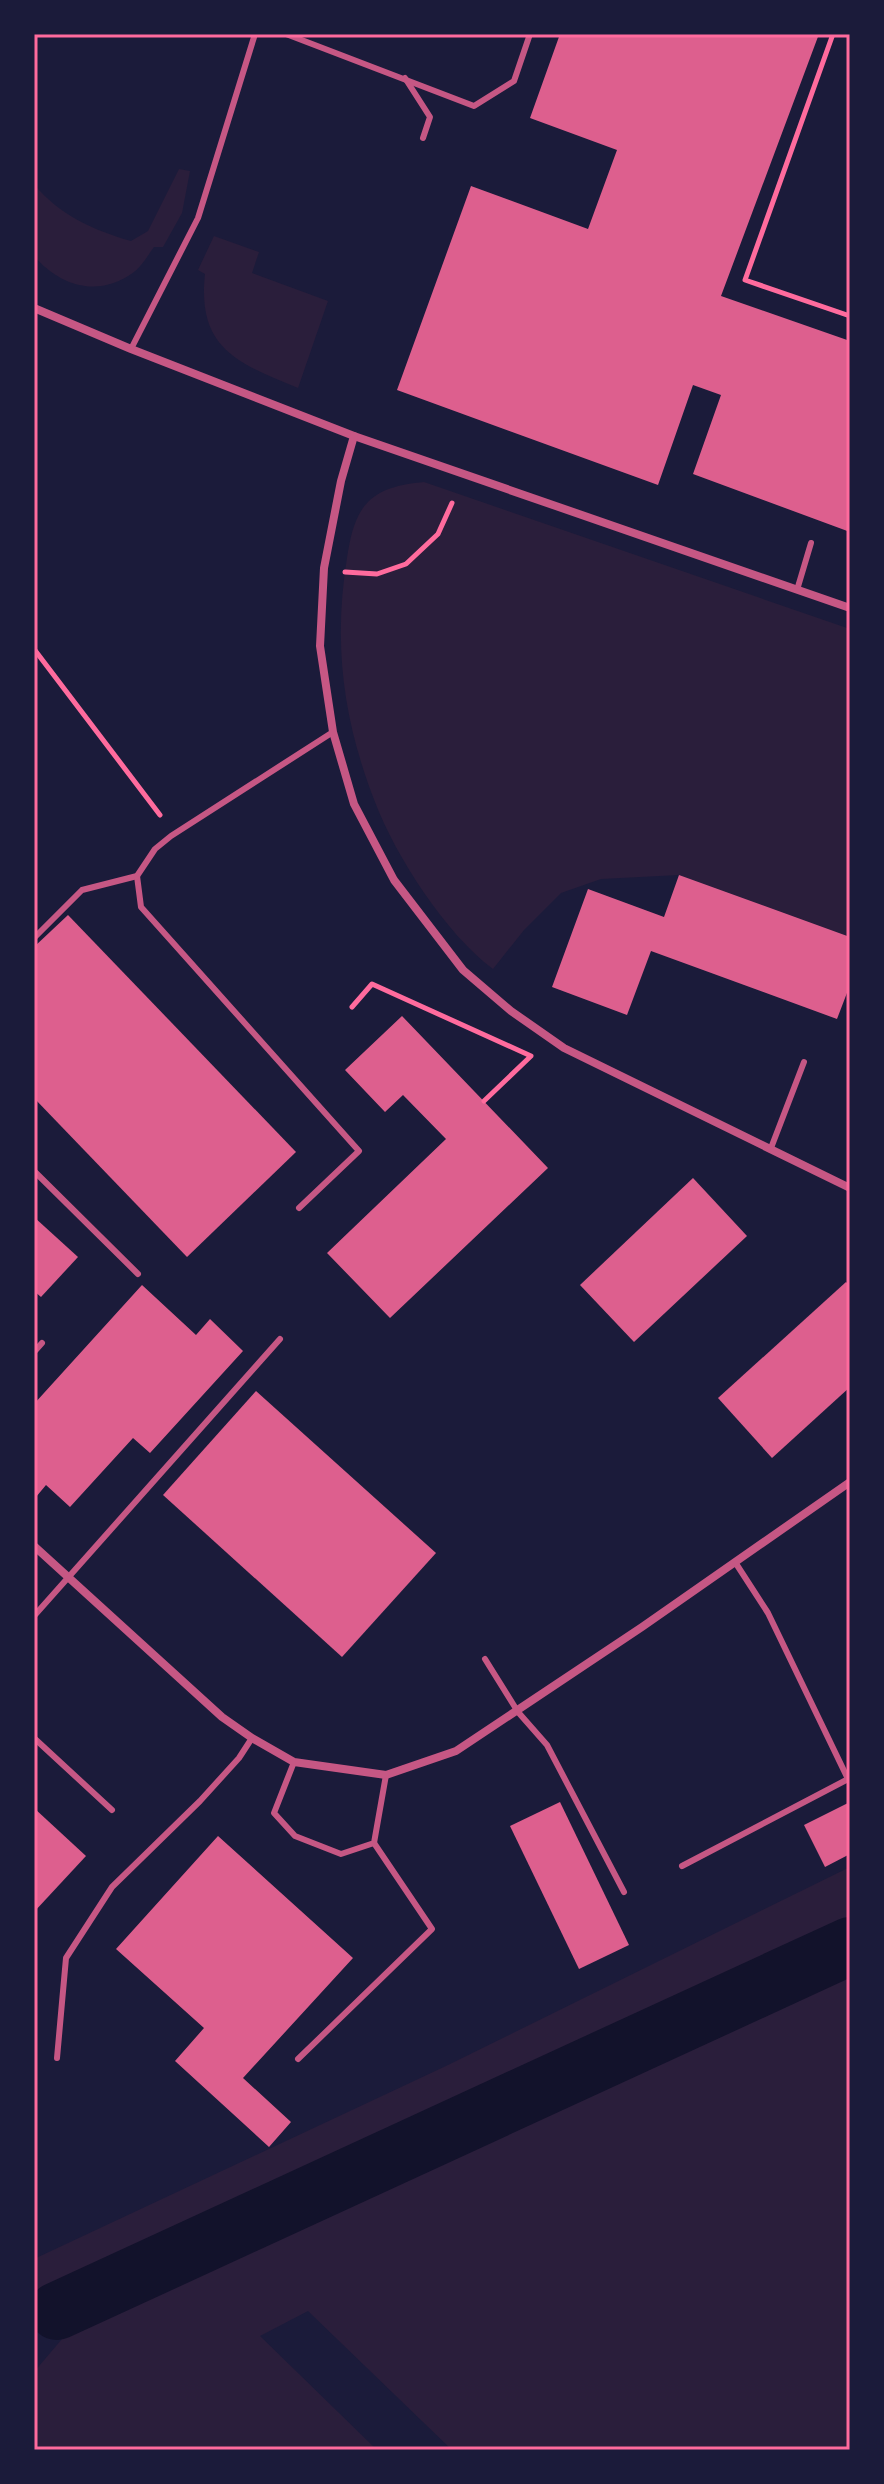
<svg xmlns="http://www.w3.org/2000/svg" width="884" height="2484" font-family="Figtree,sans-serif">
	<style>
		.green { fill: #2a1e3b }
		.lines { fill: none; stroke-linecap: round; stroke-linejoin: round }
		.river { stroke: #12122b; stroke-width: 58 }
		.building { fill: #dd5f8e }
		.path { stroke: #ff6b9d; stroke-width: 5 }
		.service { stroke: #c65784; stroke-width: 6 }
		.minor { stroke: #c65784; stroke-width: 8 }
		.neatline { fill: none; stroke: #ff6b9d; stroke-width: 3 }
	</style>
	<rect width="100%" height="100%" fill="#1b1b3a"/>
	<g class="green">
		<path d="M 179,169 L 190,171 L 182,213 L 163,247 L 154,247 C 148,255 142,266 134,272 C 99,298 61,287 34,256 L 34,184 C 59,215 93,230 131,241 L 148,231 Z"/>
		<path d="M 214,236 L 259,252 L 252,273 L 328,301 L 298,388 C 237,363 197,348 205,274 L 198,270 Z"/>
		<path d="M 424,482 L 850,629 L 850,937 L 679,875 L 601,879 L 561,893 L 524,930 L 493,969 C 446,934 396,857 375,802 C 343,720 333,644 347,558 C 350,539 354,516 368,502 C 383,487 405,484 424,482 Z"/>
		<path d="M 850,1867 L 850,1927 L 34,2310 L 34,2259 L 446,2066 Z"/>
		<path d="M 850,1954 L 850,2450 L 452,2450 L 308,2311 L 260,2336 L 377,2450 L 45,2450 L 34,2443 L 34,2372 L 79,2319 L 194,2256 Z"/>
	</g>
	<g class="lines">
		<path class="river" d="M 57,2311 L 850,1946"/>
	</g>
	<g class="building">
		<path d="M 560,34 L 819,34 L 721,296 L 850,341 L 850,532 L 693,474 L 721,395 L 693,385 L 658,485 L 397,390 L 471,186 L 588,229 L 617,150 L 530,118 Z"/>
		<path d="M 679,875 L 850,937 L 850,985 L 837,1019 L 651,951 L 627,1015 L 552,987 L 588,889 L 664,917 Z"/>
		<path d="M 68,915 L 296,1152 L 187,1257 L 34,1098 L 34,947 Z"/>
		<path d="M 402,1016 L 548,1168 L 390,1318 L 327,1253 L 446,1139 L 403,1095 L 385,1112 L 345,1070 Z"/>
		<path d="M 693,1178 L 747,1236 L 634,1342 L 580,1285 Z"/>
		<path d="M 34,1217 L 78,1257 L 41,1297 L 34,1291 Z"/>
		<path d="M 846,1282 L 850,1286 L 850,1387 L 772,1458 L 718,1398 Z"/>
		<path d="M 142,1285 L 196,1335 L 210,1319 L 243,1351 L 150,1453 L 133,1438 L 70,1507 L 46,1485 L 36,1497 L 34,1404 Z"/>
		<path d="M 256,1391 L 436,1553 L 342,1657 L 163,1495 Z"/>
		<path d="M 560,1802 L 629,1945 L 579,1969 L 510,1826 Z"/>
		<path d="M 850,1802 L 850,1854 L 825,1867 L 804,1825 Z"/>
		<path d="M 34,1808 L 86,1856 L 34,1912 Z"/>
		<path d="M 218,1836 L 353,1958 L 243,2078 L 291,2122 L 269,2147 L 175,2061 L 204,2028 L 116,1949 Z"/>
	</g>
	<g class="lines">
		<g class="path">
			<path d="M 833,34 L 745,280 L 850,316"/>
			<path d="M 345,572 L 377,574 L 406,564 L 438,534 L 452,503"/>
			<path d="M 34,649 L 160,815"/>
			<path d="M 352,1007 L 372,984 L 531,1056 L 484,1101"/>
			<path d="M 34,2450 L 35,2450"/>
		</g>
		<g class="service">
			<path d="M 286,34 L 474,106 L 514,81 L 530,34"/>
			<path d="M 405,78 L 430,117 L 423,138"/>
			<path d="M 131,349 L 198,218 L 255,34"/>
			<path d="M 797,590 L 811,543"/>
			<path d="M 137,876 L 141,907 L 359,1151 L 299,1208"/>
			<path d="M 34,938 L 82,890 L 137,876 L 155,849 L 171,836 L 333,732"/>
			<path d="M 771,1148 L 804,1062"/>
			<path d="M 34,1171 L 138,1274"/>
			<path d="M 34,1352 L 42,1343"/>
			<path d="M 735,1562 L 768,1613 L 848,1779"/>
			<path d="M 34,1616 L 280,1339"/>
			<path d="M 485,1659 L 518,1712 L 547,1745 L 624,1892"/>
			<path d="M 34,1738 L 112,1810"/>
			<path d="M 294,1762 L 274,1813 L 295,1836 L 341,1854 L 374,1843 L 386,1775"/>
			<path d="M 682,1866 L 850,1778"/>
			<path d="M 57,2058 L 66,1958 L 112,1887 L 200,1801 L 239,1758 L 252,1738"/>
			<path d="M 298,2059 L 432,1929 L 374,1843"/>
		</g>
		<g class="minor">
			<path d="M 34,308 L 131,349 L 354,436 L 850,608"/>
			<path d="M 354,436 L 341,481 L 324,568 L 320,646 L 333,732 L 354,804 L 394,880 L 463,970 L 511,1011 L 564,1048 L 850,1188"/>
			<path d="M 34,1546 L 222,1717 L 252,1738 L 294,1762 L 386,1775 L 456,1751 L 642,1627 L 850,1482"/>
		</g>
	</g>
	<rect width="884" height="2484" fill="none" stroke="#1b1b3a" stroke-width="72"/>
	<rect x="36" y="36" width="812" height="2412" class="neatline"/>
</svg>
